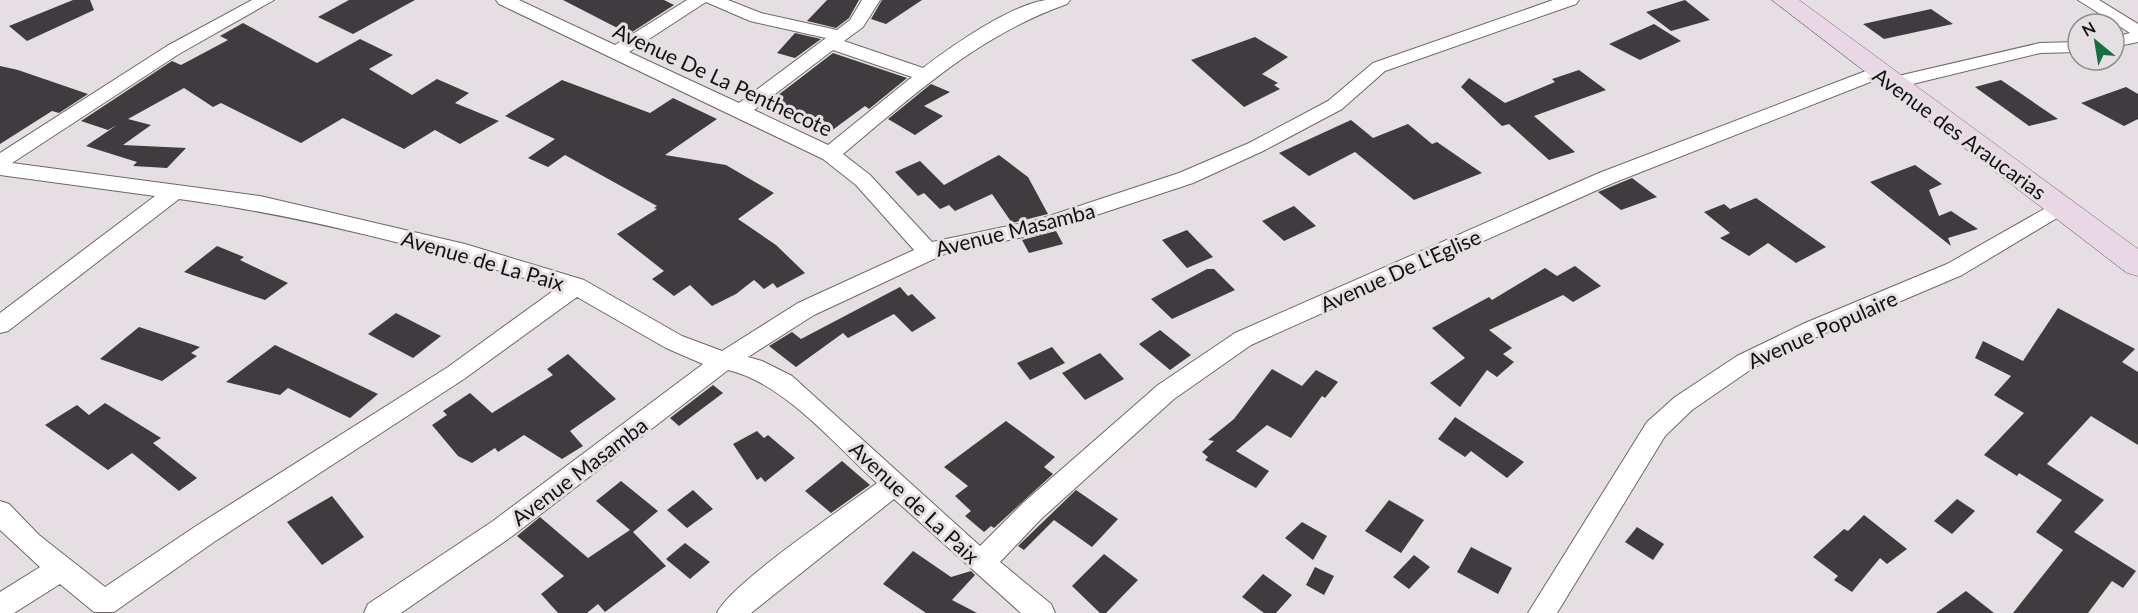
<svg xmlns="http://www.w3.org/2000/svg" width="2138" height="613" font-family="Lato,sans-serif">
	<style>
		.building { fill: #403b3f }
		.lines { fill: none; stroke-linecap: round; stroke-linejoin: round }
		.street-casing { stroke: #6d676b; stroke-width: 2 }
		.secondary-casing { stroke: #6d676b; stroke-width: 1 }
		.street { fill: #fff; fill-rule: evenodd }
		.secondary { fill: #e9d7e5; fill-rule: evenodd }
		.labels { text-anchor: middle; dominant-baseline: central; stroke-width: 6; stroke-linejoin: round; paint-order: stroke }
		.street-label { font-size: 21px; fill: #121012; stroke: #e5dfe3 }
	</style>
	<rect width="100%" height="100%" fill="#e5dfe3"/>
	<g class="building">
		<path d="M 73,0 L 90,0 L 94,10 L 27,41 L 9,26 Z"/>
		<path d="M 349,0 L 415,0 L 353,34 L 318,17 Z"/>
		<path d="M 563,0 L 664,0 L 674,5 L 629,34 Z"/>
		<path d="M 827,0 L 859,0 L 849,18 L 836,28 L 807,21 Z"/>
		<path d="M 882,0 L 922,0 L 886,24 L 871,19 Z"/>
		<path d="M 1685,0 L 1710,20 L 1671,31 L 1646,12 Z"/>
		<path d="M 1931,9 L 1953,24 L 1884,39 L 1863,24 Z"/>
		<path d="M 243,23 L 317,63 L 360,39 L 393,55 L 369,69 L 412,95 L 437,79 L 469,93 L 455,103 L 499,121 L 460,144 L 435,130 L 404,149 L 343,118 L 301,143 L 221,103 L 213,107 L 184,88 L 128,119 L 151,125 L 123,145 L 186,148 L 167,168 L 133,166 L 137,162 L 86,146 L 117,125 L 108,130 L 81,121 L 172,61 L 181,65 L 228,40 L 220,36 Z"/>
		<path d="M 1654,24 L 1681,41 L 1640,60 L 1609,44 Z"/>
		<path d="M 795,33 L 821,39 L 795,58 L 777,53 Z"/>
		<path d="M 1255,37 L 1288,57 L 1262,74 L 1278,83 L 1274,85 L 1280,89 L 1244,107 L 1191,60 Z"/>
		<path d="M 833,53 L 907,78 L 869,109 L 865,106 L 827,134 L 806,124 L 810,121 L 769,102 Z"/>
		<path d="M 0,66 L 18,70 L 88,94 L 59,113 L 52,111 L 0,144 Z"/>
		<path d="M 1579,70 L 1606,90 L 1534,116 L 1575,152 L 1549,160 L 1509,124 L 1502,126 L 1461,87 L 1469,78 L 1505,103 L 1555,82 L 1552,79 Z"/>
		<path d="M 562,80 L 650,113 L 673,98 L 717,119 L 665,155 L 726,165 L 774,193 L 738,219 L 776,245 L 805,273 L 777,288 L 773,283 L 764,289 L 754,280 L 736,294 L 712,306 L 690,285 L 674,296 L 652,279 L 664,271 L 617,234 L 657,209 L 654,208 L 657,206 L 565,155 L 548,167 L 528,158 L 555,139 L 505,116 Z"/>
		<path d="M 2001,80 L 2058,119 L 2029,126 L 1975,87 Z"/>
		<path d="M 931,84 L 950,92 L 924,106 L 943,116 L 915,135 L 888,119 Z"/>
		<path d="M 2126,87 L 2138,94 L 2138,119 L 2124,126 L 2081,103 Z"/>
		<path d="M 1351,120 L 1373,138 L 1408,124 L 1432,144 L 1437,142 L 1482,173 L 1414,200 L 1355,152 L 1309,176 L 1279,153 Z"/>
		<path d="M 999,155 L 1028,177 L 1048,214 L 1012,223 L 992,194 L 955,211 L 949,205 L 940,209 L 924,193 L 918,196 L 895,172 L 920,161 L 944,185 Z"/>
		<path d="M 1915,165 L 1942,184 L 1929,190 L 1939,216 L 1951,211 L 1978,229 L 1948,238 L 1951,246 L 1870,182 Z"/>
		<path d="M 1632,178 L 1657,197 L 1621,210 L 1598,192 Z"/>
		<path d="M 1756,198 L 1826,247 L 1796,263 L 1768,243 L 1749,256 L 1720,238 L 1730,233 L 1704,212 L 1724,204 L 1730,209 Z"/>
		<path d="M 1294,206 L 1316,226 L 1284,241 L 1262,221 Z"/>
		<path d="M 1187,230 L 1213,257 L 1187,268 L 1162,240 Z"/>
		<path d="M 1056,231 L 1063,244 L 1029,253 L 1022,240 Z"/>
		<path d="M 217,246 L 244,257 L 240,260 L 288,283 L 265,300 L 184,272 Z"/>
		<path d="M 1575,266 L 1601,286 L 1573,302 L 1563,295 L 1489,330 L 1512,348 L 1503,354 L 1514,362 L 1497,377 L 1487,370 L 1460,407 L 1430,383 L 1465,358 L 1432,328 L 1489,297 L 1492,300 L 1545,268 L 1557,276 Z"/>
		<path d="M 1207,269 L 1214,269 L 1235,290 L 1172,319 L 1151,299 Z"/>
		<path d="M 900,287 L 908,296 L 912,294 L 936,318 L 912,332 L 894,314 L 848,338 L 843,333 L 796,367 L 769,346 L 792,332 L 801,339 Z"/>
		<path d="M 2058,308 L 2135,349 L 2122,362 L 2138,372 L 2138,445 L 2091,416 L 2047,464 L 2104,500 L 2074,532 L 2136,571 L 2123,588 L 2112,581 L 2088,613 L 2013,613 L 2063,550 L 2036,532 L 2062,500 L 2019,473 L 2017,476 L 1984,455 L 2024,413 L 1994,395 L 2011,376 L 1975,358 L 1983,341 L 2023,361 Z"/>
		<path d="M 396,313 L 441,336 L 413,358 L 368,334 Z"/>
		<path d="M 139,327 L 200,347 L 191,353 L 197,356 L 162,381 L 100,359 Z"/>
		<path d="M 1160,330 L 1191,355 L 1170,370 L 1139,344 Z"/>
		<path d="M 275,345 L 378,394 L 350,418 L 288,388 L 280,395 L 226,382 Z"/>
		<path d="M 1052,347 L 1065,363 L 1030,380 L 1017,363 Z"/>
		<path d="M 1100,353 L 1124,379 L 1085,400 L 1062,373 Z"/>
		<path d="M 568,354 L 616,399 L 570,431 L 583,446 L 562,459 L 524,435 L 498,452 L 495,448 L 472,463 L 458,456 L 432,425 L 447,415 L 443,411 L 470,393 L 492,413 L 553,375 L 547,369 Z"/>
		<path d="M 1272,369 L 1302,386 L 1316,370 L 1338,382 L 1325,398 L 1322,396 L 1291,438 L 1267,425 L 1236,451 L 1269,471 L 1256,488 L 1205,460 L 1208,457 L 1202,452 L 1214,441 L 1208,440 L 1234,419 Z"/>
		<path d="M 713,385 L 723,393 L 679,426 L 670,418 Z"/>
		<path d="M 105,403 L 161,438 L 153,443 L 197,478 L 179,491 L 132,453 L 108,470 L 45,425 L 77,405 L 89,415 Z"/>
		<path d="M 1455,417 L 1524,462 L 1507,478 L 1471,451 L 1465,457 L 1438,439 Z"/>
		<path d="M 1006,421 L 1055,457 L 1044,467 L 1053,474 L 994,528 L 991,526 L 984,532 L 965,516 L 971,511 L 955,496 L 968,486 L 944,467 Z"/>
		<path d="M 757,431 L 764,438 L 768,435 L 795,458 L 765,482 L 761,477 L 757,480 L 733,444 Z"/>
		<path d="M 842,461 L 870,485 L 831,513 L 805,491 Z"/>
		<path d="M 621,481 L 658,511 L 633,532 L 666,566 L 605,612 L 598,604 L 587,613 L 558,613 L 541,594 L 564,576 L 517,536 L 540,517 L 588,558 L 630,530 L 596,501 Z"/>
		<path d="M 693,490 L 713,509 L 687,528 L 667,510 Z"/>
		<path d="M 1076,490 L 1118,519 L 1092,547 L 1054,520 L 1024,550 L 1018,546 Z"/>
		<path d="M 332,496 L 364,537 L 322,565 L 287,522 Z"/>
		<path d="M 1957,499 L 1975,511 L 1952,534 L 1934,521 Z"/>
		<path d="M 1389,500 L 1424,520 L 1401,553 L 1365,531 Z"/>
		<path d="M 1864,515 L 1907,549 L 1887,564 L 1880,558 L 1852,592 L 1834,580 L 1838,576 L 1813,557 L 1844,529 L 1848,531 Z"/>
		<path d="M 1302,522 L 1327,536 L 1313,560 L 1285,538 Z"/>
		<path d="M 1637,527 L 1664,544 L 1653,560 L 1625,542 Z"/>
		<path d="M 685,543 L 710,562 L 690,579 L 666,559 Z"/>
		<path d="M 1471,547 L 1512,568 L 1498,594 L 1457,572 Z"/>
		<path d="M 913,551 L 951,577 L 971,571 L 975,575 L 952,600 L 977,613 L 926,613 L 883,584 Z"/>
		<path d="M 1104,554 L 1138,580 L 1106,613 L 1100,613 L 1072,586 Z"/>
		<path d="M 1414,555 L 1430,567 L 1409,589 L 1393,577 Z"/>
		<path d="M 1315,567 L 1334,576 L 1324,595 L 1306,585 Z"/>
		<path d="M 1263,574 L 1292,595 L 1276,613 L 1264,613 L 1242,597 Z"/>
		<path d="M 1966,591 L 1994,613 L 1936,613 Z"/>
	</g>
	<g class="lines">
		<g class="street-casing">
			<g id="street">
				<path d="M 252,0 L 274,0 L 179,54 L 12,163 L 260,196 L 465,244 L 584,280 L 682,336 L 722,351 L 798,303 L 914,250 L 856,185 L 823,159 L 499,4 L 496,0 L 519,0 L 615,45 L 687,0 L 728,0 L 761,13 L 837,30 L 850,20 L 862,0 L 880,0 L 863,27 L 844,41 L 923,68 C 952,46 1010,5 1046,0 C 1054,0 1062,0 1070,0 L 1067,4 C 977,36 915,94 843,154 L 870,175 L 932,242 L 1037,220 L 1179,173 L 1249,143 L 1328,101 L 1373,63 L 1553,0 L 1579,0 L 1576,4 L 1385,71 L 1342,109 L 1263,151 L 1193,183 L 1039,234 L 949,252 L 814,315 L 748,357 L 762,361 L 792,376 L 980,546 L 1023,503 L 1158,385 L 1235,333 L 1599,173 L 1871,69 L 1883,69 L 1886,73 L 1883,77 L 1613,183 L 1251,345 L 1174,399 L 1041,519 L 1000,562 L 1051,604 L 1055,613 L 1021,613 L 894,499 L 751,613 L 717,613 C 730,584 845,507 877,483 C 835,445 784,383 728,370 L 511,537 L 401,613 L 364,613 L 368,604 L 493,521 L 703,364 L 666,348 L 577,297 L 464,379 L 214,542 L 114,612 L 94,612 L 60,584 L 14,613 L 0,613 L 0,592 L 40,567 L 0,530 L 0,501 L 9,504 L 39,535 L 105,587 L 196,526 L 448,367 L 557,288 C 433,250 307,216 179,199 L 8,331 L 0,333 L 0,313 L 155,196 L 0,175 L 0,153 L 167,46 ZM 706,2 L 750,21 L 826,38 L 739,103 L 629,52 ZM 833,50 L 912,77 L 828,145 L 754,110 Z"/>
				<path d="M 2078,0 L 2099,0 L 2138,24 L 2138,42 L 2114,47 L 2114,37 L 2130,33 Z"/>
				<path d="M 2078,42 L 2078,52 L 2040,53 L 1892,89 L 1883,83 L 1885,79 L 2040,43 Z"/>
				<path d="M 2060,200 L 2067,202 L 2070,207 L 2067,212 L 1962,275 L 1821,335 L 1753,368 L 1692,410 L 1665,436 L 1557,613 L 1528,613 L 1647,422 L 1675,397 L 1737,356 L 1805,323 L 1947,264 Z"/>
			</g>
		</g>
		<g class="secondary-casing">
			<path id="secondary" d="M 1772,0 L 1799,0 L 2138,249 L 2138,276 L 2127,273 Z"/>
		</g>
		<use href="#street" class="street"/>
		<use href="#secondary" class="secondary"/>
	</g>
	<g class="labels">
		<g class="street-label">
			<text transform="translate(723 79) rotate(25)">Avenue De La Penthecote</text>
			<text transform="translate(1960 133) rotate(36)">Avenue des Araucarias</text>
			<text transform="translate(1015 229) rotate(-14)">Avenue Masamba</text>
			<text transform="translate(483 260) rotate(16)">Avenue de La Paix</text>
			<text transform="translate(1400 270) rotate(-24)">Avenue De L'Eglise</text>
			<text transform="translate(1822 329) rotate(-24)">Avenue Populaire</text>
			<text transform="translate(579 471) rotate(-37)">Avenue Masamba</text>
			<text transform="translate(915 502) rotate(43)">Avenue de La Paix</text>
		</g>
	</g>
	<g transform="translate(2096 42) rotate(330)"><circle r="28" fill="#e5dfe3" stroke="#918c8f" stroke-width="1.5"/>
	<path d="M0-4.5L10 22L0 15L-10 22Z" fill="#156f43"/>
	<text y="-9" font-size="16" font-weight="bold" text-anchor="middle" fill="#121012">N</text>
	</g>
</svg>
